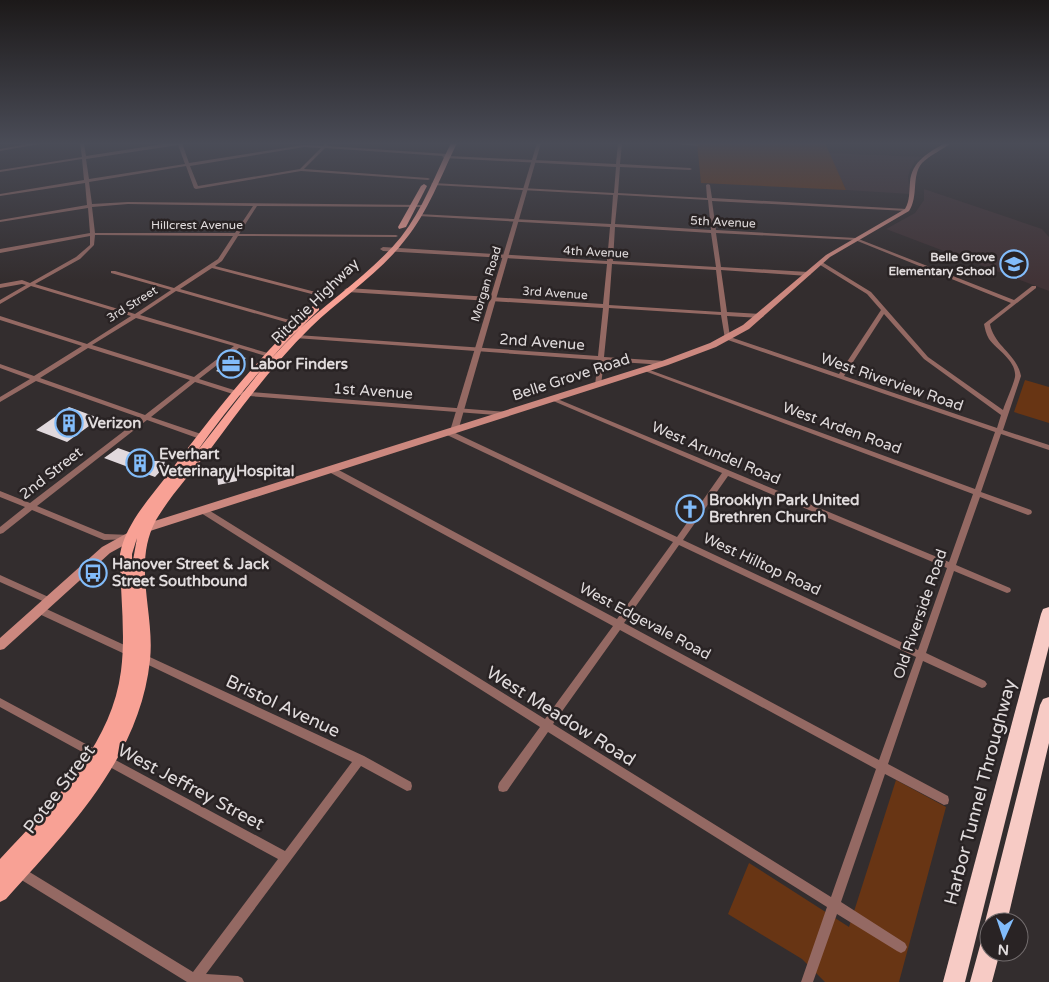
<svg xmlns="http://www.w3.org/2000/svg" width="1049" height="982" font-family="'Varela Round',sans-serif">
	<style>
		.built { fill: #413336 }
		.green { fill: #683514 }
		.building { fill: #e1d9dd }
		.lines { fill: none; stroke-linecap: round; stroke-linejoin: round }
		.minor { fill: #946963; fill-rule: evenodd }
		.tertiary { fill: #946963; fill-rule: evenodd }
		.secondary { fill: #cc887f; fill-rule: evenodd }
		.primary { fill: #f8a195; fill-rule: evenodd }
		.motorway { fill: #f7cbc5; fill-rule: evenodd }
		.labels { text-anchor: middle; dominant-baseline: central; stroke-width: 5; stroke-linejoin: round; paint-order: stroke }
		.far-street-label { font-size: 12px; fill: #e1dcdd; stroke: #292324 }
		.far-poi-label { font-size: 12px; font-weight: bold; fill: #e1dcdd; stroke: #292324; text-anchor: end }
		.street-label { font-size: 15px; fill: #e1dcdd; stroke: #292324 }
		.poi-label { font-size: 15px; font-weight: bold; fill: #e1dcdd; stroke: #292324; text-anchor: start }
		.near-street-label { font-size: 18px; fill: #e1dcdd; stroke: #292324 }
	</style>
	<rect width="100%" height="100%" fill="#332d2e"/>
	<g class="built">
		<path d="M 829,153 L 923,157 L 915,161 L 910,170 L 908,177 L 910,194 L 846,190 Z"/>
		<path d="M 924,189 L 1042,229 L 1049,237 L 1049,291 L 886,229 L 915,213 L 924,200 Z"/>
	</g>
	<g class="green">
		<path d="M 697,143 L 825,143 L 846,190 L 701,183 Z"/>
		<path d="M 1025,380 L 1049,387 L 1049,423 L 1014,412 Z"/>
		<path d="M 896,780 L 946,807 L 899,982 L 825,982 L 802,959 L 728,914 L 749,863 L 849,927 Z"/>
	</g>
	<g class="building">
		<path d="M 236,355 L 246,358 L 225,374 L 216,371 Z"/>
		<path d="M 69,407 L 96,417 L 92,420 L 96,421 L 67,442 L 36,430 Z"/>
		<path d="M 118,448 L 154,461 L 165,461 L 164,465 L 166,465 L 155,477 L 104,458 Z"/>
		<path d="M 236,467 L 237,481 L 218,485 L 217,471 Z"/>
	</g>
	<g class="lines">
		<g class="minor">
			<path d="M 33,143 L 45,143 L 0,151 L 0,149 Z"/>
			<path d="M 80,143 L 84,143 L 86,156 L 170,143 L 182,143 L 189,163 L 304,145 L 323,146 L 326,144 L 328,145 L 327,146 L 448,154 L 450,155 L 449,156 L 616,164 L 618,143 L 622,143 L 620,164 L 690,168 L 692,169 L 690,170 L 620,167 L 618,193 L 707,198 L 706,185 L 708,184 L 710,185 L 712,198 L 907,209 L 909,210 L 907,211 L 712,201 L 716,230 L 856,238 L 1014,300 L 1032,286 L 1036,286 L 1036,288 L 990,324 C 994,346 1017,354 1021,376 L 1003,430 L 1049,445 L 1049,450 L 1001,434 L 981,492 L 1031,510 L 1032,512 L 1031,514 L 1028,515 L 980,497 L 956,565 L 1010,588 L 1011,590 L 1010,592 L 1007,593 L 954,571 L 926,653 L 985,681 L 987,684 L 985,687 L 982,688 L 923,661 L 888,764 L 948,796 L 949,800 L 948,804 L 944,805 L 885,774 L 841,902 L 905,943 L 907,947 L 905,951 L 901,953 L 897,951 L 837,914 L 813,982 L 801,982 L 827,907 L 548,732 L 507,791 L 503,792 L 499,791 L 498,787 L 499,783 L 540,727 L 201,513 L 200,511 L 201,509 L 207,509 L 545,719 L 613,626 L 329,472 L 328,470 L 329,468 L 335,468 L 617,619 L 673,542 L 447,435 L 446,433 L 447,431 L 451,431 L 677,537 L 722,473 L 551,400 L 550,399 L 553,397 L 555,398 L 949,562 L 973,494 L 642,370 L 645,368 L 647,369 L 975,489 L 995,432 L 725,339 L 721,315 L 609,308 L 604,357 L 665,361 L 668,363 L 665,365 L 604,361 L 601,385 L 598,387 L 595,385 L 598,360 L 295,338 L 295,336 L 297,335 L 598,356 L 603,308 L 347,292 L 344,290 L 347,288 L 603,304 L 607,264 L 383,251 L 380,249 L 383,247 L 607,261 L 610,227 L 418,216 L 416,215 L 418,214 L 611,224 L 613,195 L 433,185 L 431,184 L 433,183 L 614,193 L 616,167 L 444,158 L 442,157 L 443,156 L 325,148 L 304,169 L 428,178 L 430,179 L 428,180 L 301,171 L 196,189 L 194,188 L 186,166 L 89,182 L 92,204 L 128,202 L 423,205 L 425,206 L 423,207 L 257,206 L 239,234 L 396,235 L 398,236 L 396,237 L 238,236 L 222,261 L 215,266 L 331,296 L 331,298 L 327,298 L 212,268 L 180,289 L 300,323 L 300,325 L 296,325 L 176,291 L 140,315 L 271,354 L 271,356 L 269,357 L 239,348 L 199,379 L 237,391 L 507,412 L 510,414 L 509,416 L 236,395 L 195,382 L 151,417 L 204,435 L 205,437 L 204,439 L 200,439 L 147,420 L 37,506 L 105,534 L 131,535 L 132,537 L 131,539 L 104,540 L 32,510 L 3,533 L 0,534 L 0,527 L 25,507 L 0,497 L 0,491 L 30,503 L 141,418 L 36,381 L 0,402 L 0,397 L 30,379 L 0,368 L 0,364 L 34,376 L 82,346 L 0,320 L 0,316 L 87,344 L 131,316 L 31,286 L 0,304 L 0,300 L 26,285 L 22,284 L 0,288 L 0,284 L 22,280 L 30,283 L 76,257 L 90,245 L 90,236 L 0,253 L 0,249 L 90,233 L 88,208 L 0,222 L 0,220 L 87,205 L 85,183 L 0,196 L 0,194 L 84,180 L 82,159 L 0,172 L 0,170 L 82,157 ZM 178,145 L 185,164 L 89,179 L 86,159 ZM 304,147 L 321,148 L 300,169 L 198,186 L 190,166 ZM 618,195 L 708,200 L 711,230 L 615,224 ZM 128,204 L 253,206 L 235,233 L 95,233 L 92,207 ZM 615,227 L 711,233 L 716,267 L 613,261 ZM 716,233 L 855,240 L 1011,303 L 984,324 C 985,329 986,334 989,339 C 997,350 1017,361 1015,377 C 1013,386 1006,401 1003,410 L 928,357 L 871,292 L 822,262 L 817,263 L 867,294 L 881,310 L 839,374 L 730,337 L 727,316 L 761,318 L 764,316 L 761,314 L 727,312 L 721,270 L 808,276 L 811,274 L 808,272 L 721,267 ZM 95,235 L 233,236 L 218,259 L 174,288 L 115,271 L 111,271 L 111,273 L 171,290 L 135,314 L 35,284 L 80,259 L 94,245 ZM 612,264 L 716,270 L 721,312 L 609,305 ZM 884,314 L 924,359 L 1001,415 L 997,428 L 844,376 ZM 136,318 L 234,346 L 194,377 L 92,345 ZM 88,348 L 190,380 L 145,415 L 40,378 ZM 728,476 L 947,568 L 918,650 L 683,540 ZM 679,545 L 916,657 L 879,760 L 624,623 ZM 620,630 L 876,769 L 831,897 L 553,724 Z"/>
			<path d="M 669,143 L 691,143 L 699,145 L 697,146 Z"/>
			<path d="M 0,575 L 53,599 L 54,601 L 53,603 L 50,605 L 47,603 L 0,582 Z"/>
			<path d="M 40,606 L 133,649 L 135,652 L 133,655 L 130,656 L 127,655 L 37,613 L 36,610 L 37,607 Z"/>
			<path d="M 141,653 L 364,756 L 411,782 L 412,786 L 411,790 L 407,791 L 361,766 L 206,974 L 238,976 L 242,978 L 244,982 L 187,982 L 15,876 L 13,872 L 15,868 L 19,866 L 23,868 L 193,972 L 278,859 L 0,707 L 0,698 L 285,851 L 352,762 L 138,660 L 136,657 L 138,654 Z"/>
		</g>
		<path class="tertiary" d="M 537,143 L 541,143 L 458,431 L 454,434 L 451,433 L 450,431 Z"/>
		<path class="secondary" d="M 945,143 L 951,143 C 942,150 930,155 922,163 C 911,176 919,196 909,211 L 830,257 L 749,329 L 716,347 L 668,365 L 150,531 L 110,553 L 4,649 L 0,650 L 0,638 L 102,547 L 142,525 L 662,361 L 710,343 L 743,325 L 826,255 L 905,209 C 910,200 909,192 910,182 C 912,161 928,153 945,143 Z"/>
		<g class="primary">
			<path d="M 451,143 L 457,143 C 441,176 428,212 405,240 C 379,274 342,297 311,327 C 273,364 241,408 209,451 C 191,473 171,495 156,520 C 132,564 155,613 150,660 C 140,757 68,830 6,899 L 0,902 L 0,859 C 50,805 111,748 121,671 C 126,633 120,593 120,554 C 126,523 150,498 169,473 C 213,414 258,357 313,306 L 319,306 L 319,310 C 272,354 232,402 195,454 C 226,415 256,373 291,337 C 326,302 370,275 401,237 C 423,209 435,175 451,143 ZM 137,538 L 132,566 L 132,554 Z"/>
			<path d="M 424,184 L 427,186 L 406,227 L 399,229 L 398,227 L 421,186 Z"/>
		</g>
		<g class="motorway">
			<path d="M 1049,607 L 1049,646 L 965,982 L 943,982 L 1041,614 L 1043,609 Z"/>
			<path d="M 1049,697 L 1049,743 L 1007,922 L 989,922 L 989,930 L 985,922 L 1040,705 L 1043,699 Z"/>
			<path d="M 989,939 L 989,952 L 1000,952 L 992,982 L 970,982 L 981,942 Z"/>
		</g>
	</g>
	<linearGradient id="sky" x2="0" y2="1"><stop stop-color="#1c1919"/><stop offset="0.51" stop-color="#4a4c57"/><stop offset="1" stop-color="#4a4c57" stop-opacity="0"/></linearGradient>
	<rect width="1049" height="281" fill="url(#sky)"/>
	<defs>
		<g id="school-ring" transform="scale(1.4375)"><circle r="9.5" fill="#292324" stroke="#82bcfa" stroke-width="1.5"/><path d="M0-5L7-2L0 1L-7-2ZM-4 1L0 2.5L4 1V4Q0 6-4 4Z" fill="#82bcfa"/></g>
		<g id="office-ring" transform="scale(1.4375)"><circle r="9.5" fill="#292324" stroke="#82bcfa" stroke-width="1.5"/><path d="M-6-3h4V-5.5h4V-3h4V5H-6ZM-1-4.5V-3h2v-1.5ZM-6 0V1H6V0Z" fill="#82bcfa"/></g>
		<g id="building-ring" transform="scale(1.4375)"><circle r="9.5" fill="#292324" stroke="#82bcfa" stroke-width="1.5"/><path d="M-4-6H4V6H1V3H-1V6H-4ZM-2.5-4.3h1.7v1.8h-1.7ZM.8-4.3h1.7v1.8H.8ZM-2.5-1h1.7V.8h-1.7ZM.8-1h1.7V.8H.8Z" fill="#82bcfa"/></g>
		<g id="church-ring" transform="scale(1.4375)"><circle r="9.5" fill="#292324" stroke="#82bcfa" stroke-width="1.5"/><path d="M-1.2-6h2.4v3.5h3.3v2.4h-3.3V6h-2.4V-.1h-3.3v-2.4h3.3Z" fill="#82bcfa"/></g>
		<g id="bus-ring" transform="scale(1.4375)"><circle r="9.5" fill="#292324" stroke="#82bcfa" stroke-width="1.5"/><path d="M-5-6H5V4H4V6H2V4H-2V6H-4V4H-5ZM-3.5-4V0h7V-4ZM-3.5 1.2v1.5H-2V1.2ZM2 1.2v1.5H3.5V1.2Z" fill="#82bcfa"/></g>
	</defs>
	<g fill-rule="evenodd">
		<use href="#school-ring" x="1014" y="264"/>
		<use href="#office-ring" x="231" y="364"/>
		<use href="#building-ring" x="69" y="423"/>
		<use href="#building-ring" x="140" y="463"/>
		<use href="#church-ring" x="690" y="509"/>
		<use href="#bus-ring" x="93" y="573"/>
	</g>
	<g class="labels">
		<g class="far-street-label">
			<text transform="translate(723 222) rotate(3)">5th Avenue</text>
			<text x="197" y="225">Hillcrest Avenue</text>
			<text transform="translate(596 252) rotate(3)">4th Avenue</text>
			<text transform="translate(486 284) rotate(-73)">Morgan Road</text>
			<text transform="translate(555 293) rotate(4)">3rd Avenue</text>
			<text transform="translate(132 304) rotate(-32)">3rd Street</text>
		</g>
		<g class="far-poi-label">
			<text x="995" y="257">Belle Grove<tspan x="995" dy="14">Elementary School</tspan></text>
		</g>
		<g class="street-label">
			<text transform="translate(315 301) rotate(-44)">Ritchie Highway</text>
			<text transform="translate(542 342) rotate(4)">2nd Avenue</text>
			<text transform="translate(571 377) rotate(-18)">Belle Grove Road</text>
			<text transform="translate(892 382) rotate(19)">West Riverview Road</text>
			<text transform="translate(373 391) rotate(4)">1st Avenue</text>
			<text transform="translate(842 428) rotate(20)">West Arden Road</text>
			<text transform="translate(716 453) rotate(23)">West Arundel Road</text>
			<text transform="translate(51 473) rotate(-38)">2nd Street</text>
			<text transform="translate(762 564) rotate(25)">West Hilltop Road</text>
			<text transform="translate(920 614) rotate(-71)">Old Riverside Road</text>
			<text transform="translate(645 621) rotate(28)">West Edgevale Road</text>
		</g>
		<g class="poi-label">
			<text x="250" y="364">Labor Finders</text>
			<text x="88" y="423">Verizon</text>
			<text x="159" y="454">Everhart<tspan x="159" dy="17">Veterinary Hospital</tspan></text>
			<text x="709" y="500">Brooklyn Park United<tspan x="709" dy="17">Brethren Church</tspan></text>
			<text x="112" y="564">Hanover Street &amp; Jack<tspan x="112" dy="17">Street Southbound</tspan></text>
		</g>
		<g class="near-street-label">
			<text transform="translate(283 706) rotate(25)">Bristol Avenue</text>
			<text transform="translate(561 716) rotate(32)">West Meadow Road</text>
			<text transform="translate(191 787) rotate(28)">West Jeffrey Street</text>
			<text transform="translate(59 789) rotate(-53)">Potee Street</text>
			<text transform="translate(980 792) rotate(-75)">Harbor Tunnel Throughway</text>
		</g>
	</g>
	<g transform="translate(1004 937) rotate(183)"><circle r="24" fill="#292324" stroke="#736d6e"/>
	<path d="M0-4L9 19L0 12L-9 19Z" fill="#82bcfa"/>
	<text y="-8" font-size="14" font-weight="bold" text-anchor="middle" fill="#e1dcdd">N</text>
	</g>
</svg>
